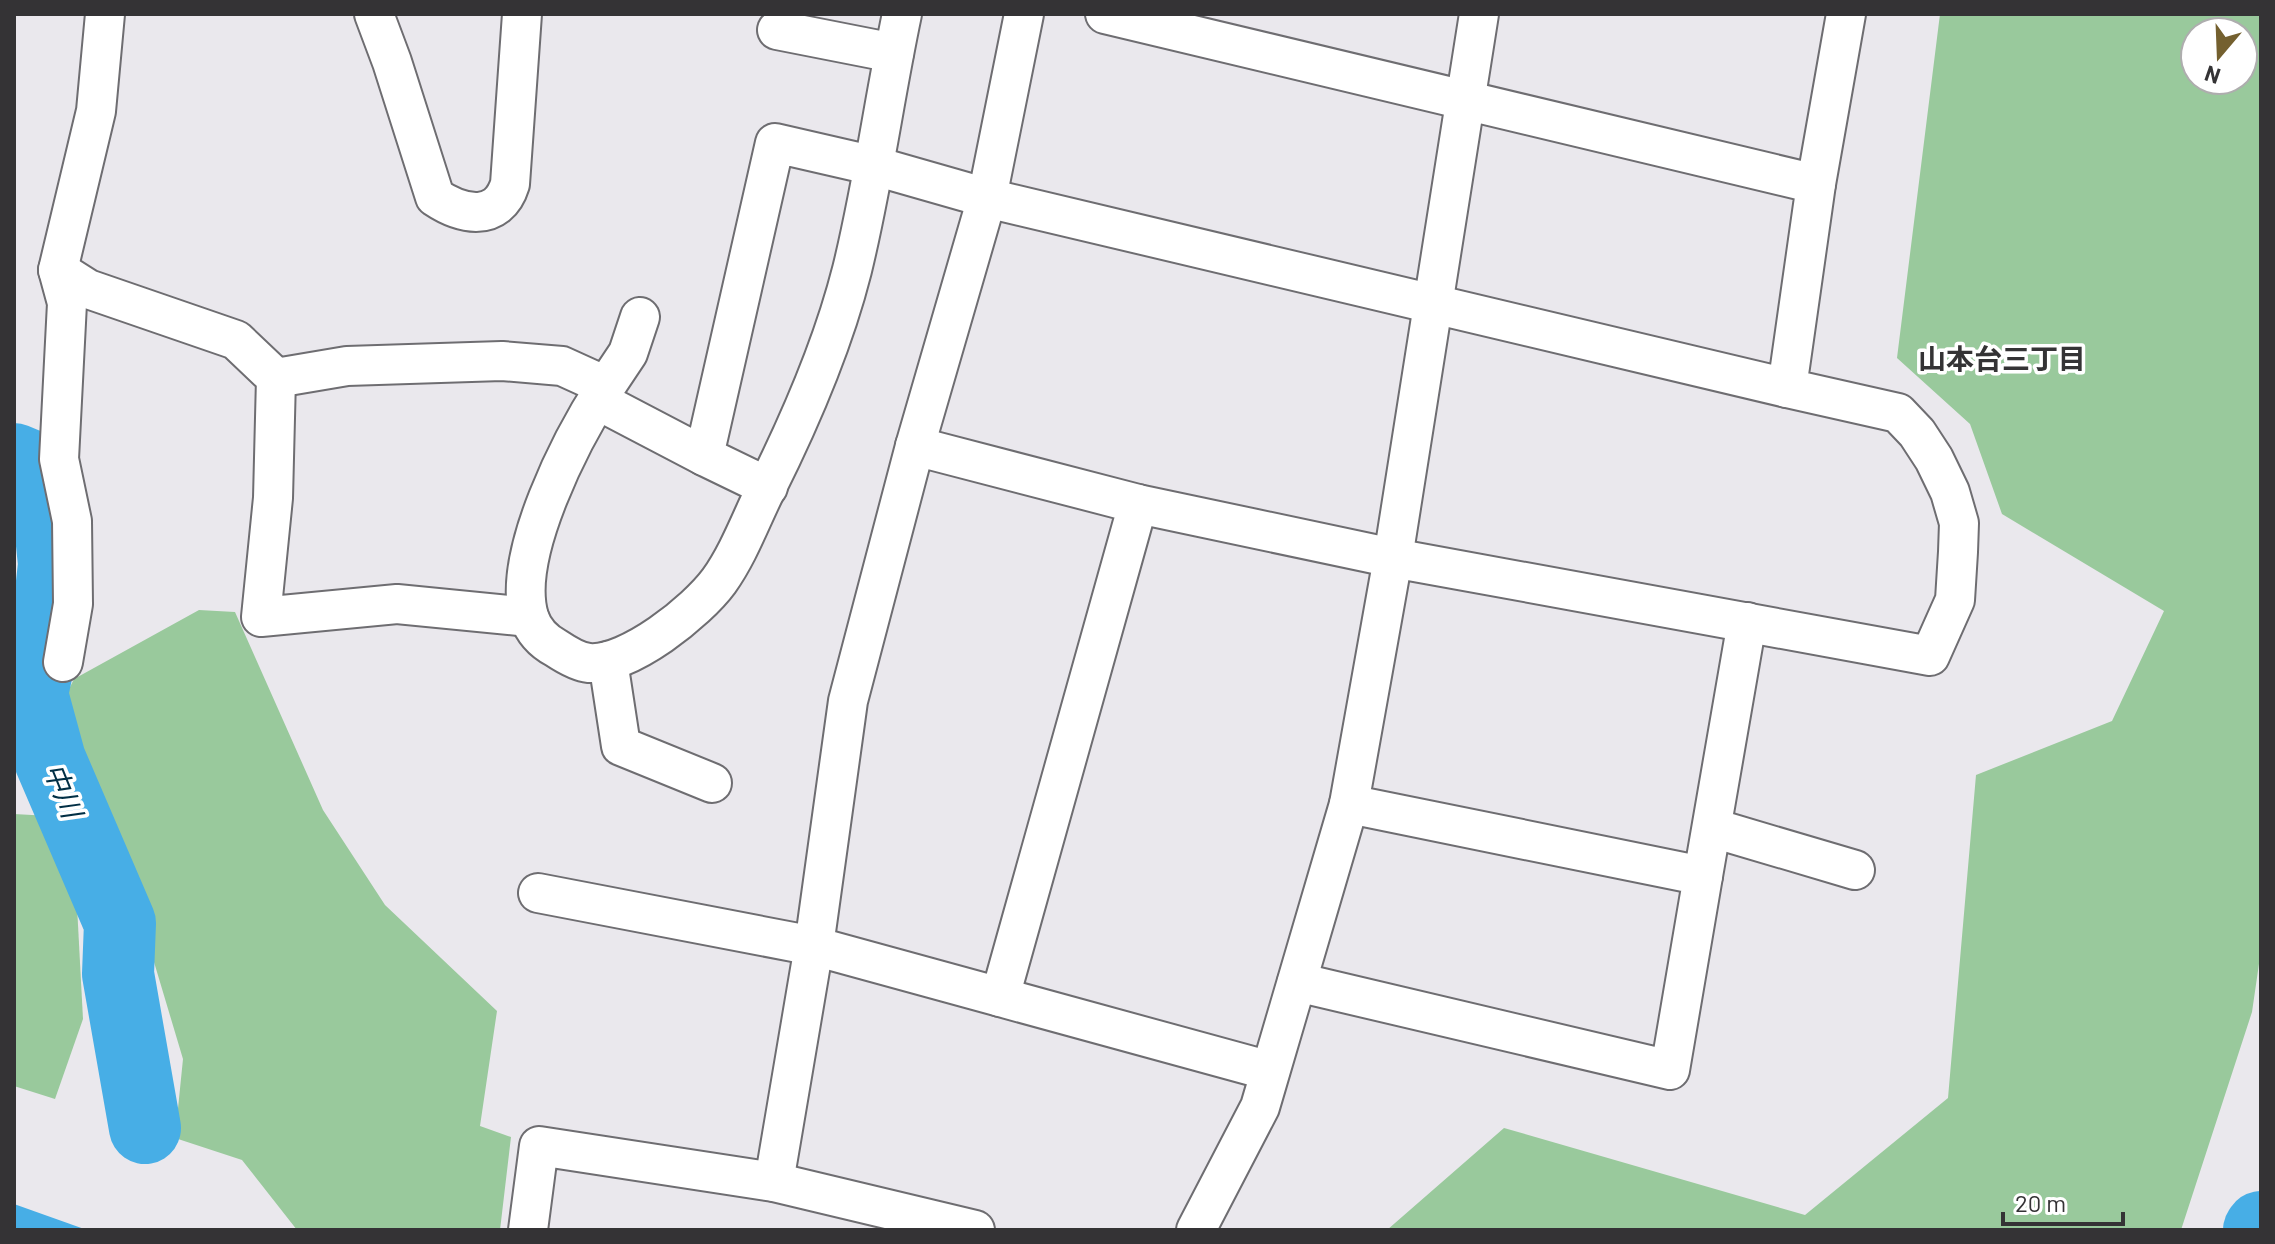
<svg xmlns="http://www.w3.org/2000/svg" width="2275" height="1244" font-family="Barlow,'Noto Sans JP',sans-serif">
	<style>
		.green { fill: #99c99c; fill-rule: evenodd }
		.water { fill: #47aee6 }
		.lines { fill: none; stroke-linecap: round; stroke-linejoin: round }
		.river { stroke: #47aee6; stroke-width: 72 }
		.minor-casing { stroke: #6e6d71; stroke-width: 42 }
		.minor { stroke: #fff; stroke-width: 38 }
		.labels { text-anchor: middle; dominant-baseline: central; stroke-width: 7; stroke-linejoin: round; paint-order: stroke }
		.neighbourhood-label { font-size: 28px; font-weight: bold; fill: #343335; stroke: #fff }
		.water-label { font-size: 28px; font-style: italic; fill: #012f45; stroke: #fff }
	</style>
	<rect width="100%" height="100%" fill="#eae8ed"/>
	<g class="green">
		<path d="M 1940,14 L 2261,14 L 2261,950 L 2252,1012 L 2181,1230 L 1387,1230 L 1504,1128 L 1805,1215 L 1948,1098 L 1976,775 L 2112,721 L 2164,611 L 2002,514 L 1970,424 L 1897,358 ZM 2195,32 L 2243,32 L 2243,80 L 2195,80 Z"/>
		<path d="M 199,610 L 235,612 L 323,810 L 385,905 L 497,1011 L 480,1126 L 511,1137 L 500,1230 L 297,1230 L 242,1160 L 175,1138 L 183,1059 L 128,875 L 56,715 L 74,679 Z"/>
		<path d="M 14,814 L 50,816 L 77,906 L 83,1019 L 55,1099 L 14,1086 Z"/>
	</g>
	<path class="water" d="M 14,1204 L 87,1230 L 14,1230 Z"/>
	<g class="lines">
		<g class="river">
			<path d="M 14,459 L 26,464 L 48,505 L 54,564 L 48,620 L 32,694 L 50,760 L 120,923 L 118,974 L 145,1128"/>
			<path d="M 2259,1230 L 2261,1227"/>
		</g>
		<g class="minor-casing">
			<g id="minor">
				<path d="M 374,14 L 392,62 L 435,197 C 462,215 498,223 510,184 L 522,14"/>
				<path d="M 1105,14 L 1816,184 L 1787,388 L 1898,413 L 1917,433 L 1934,459 L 1950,492 L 1959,523 L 1958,552 L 1955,600 L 1930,656 L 1393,558 L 1138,504"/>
				<path d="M 777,30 L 894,53"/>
				<path d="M 1816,184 L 1846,14"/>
				<path d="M 58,270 L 88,289 L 236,340 L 276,378 L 273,498 L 261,617 L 397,604 L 529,617"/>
				<path d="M 276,378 L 347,366 L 502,361 L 562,366 L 606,386 L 628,353 L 640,317"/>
				<path d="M 606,386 C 572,438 511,555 529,617 C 534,632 543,641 556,648 C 565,654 578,662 589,663 C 629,666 697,611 719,581 C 739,553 751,519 766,489 C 801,419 833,345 852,270 C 873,185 884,99 902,14"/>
				<path d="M 597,400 L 704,456"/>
				<path d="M 768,487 L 704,456 L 775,143 L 875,166 L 987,198 L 1787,388"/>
				<path d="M 608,661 L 621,746 L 712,783"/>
				<path d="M 63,662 L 73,604 L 72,521 L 59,459 L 67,303 L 58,270 L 96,111 L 105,14"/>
				<path d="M 1713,828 L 1855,870"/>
				<path d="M 1703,876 L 1747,622"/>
				<path d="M 538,893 L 814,946 L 1000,997 L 1138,504 L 915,446 L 987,198 L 1024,14"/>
				<path d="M 1297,982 L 1670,1070 L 1703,876 L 1349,804 L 1393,558 L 1479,14"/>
				<path d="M 1000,997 L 1270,1071"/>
				<path d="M 774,1182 L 814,946 L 848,701 L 915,446"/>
				<path d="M 528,1230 L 539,1146 L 774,1182 L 975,1230"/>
				<path d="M 1196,1230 L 1260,1107 L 1349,804"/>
			</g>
		</g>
		<use href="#minor" class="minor"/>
	</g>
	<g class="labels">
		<g class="neighbourhood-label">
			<text x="2002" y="358">山本台三丁目</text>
		</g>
		<g class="water-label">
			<text transform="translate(64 790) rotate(68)">中川</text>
		</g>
	</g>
	<rect width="2275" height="1244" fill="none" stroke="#343335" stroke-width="32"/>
	<g transform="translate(2219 56) rotate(199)"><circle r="38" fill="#ffffff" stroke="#aeadae" stroke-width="2"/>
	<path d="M0-6L14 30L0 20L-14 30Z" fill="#74602f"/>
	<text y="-12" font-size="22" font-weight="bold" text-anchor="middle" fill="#343335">N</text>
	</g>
	<path d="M2003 1212v12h120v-12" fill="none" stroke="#343335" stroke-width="4"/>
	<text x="2015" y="1212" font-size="24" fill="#343335" stroke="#ffffff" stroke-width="6" paint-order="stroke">20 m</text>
</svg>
